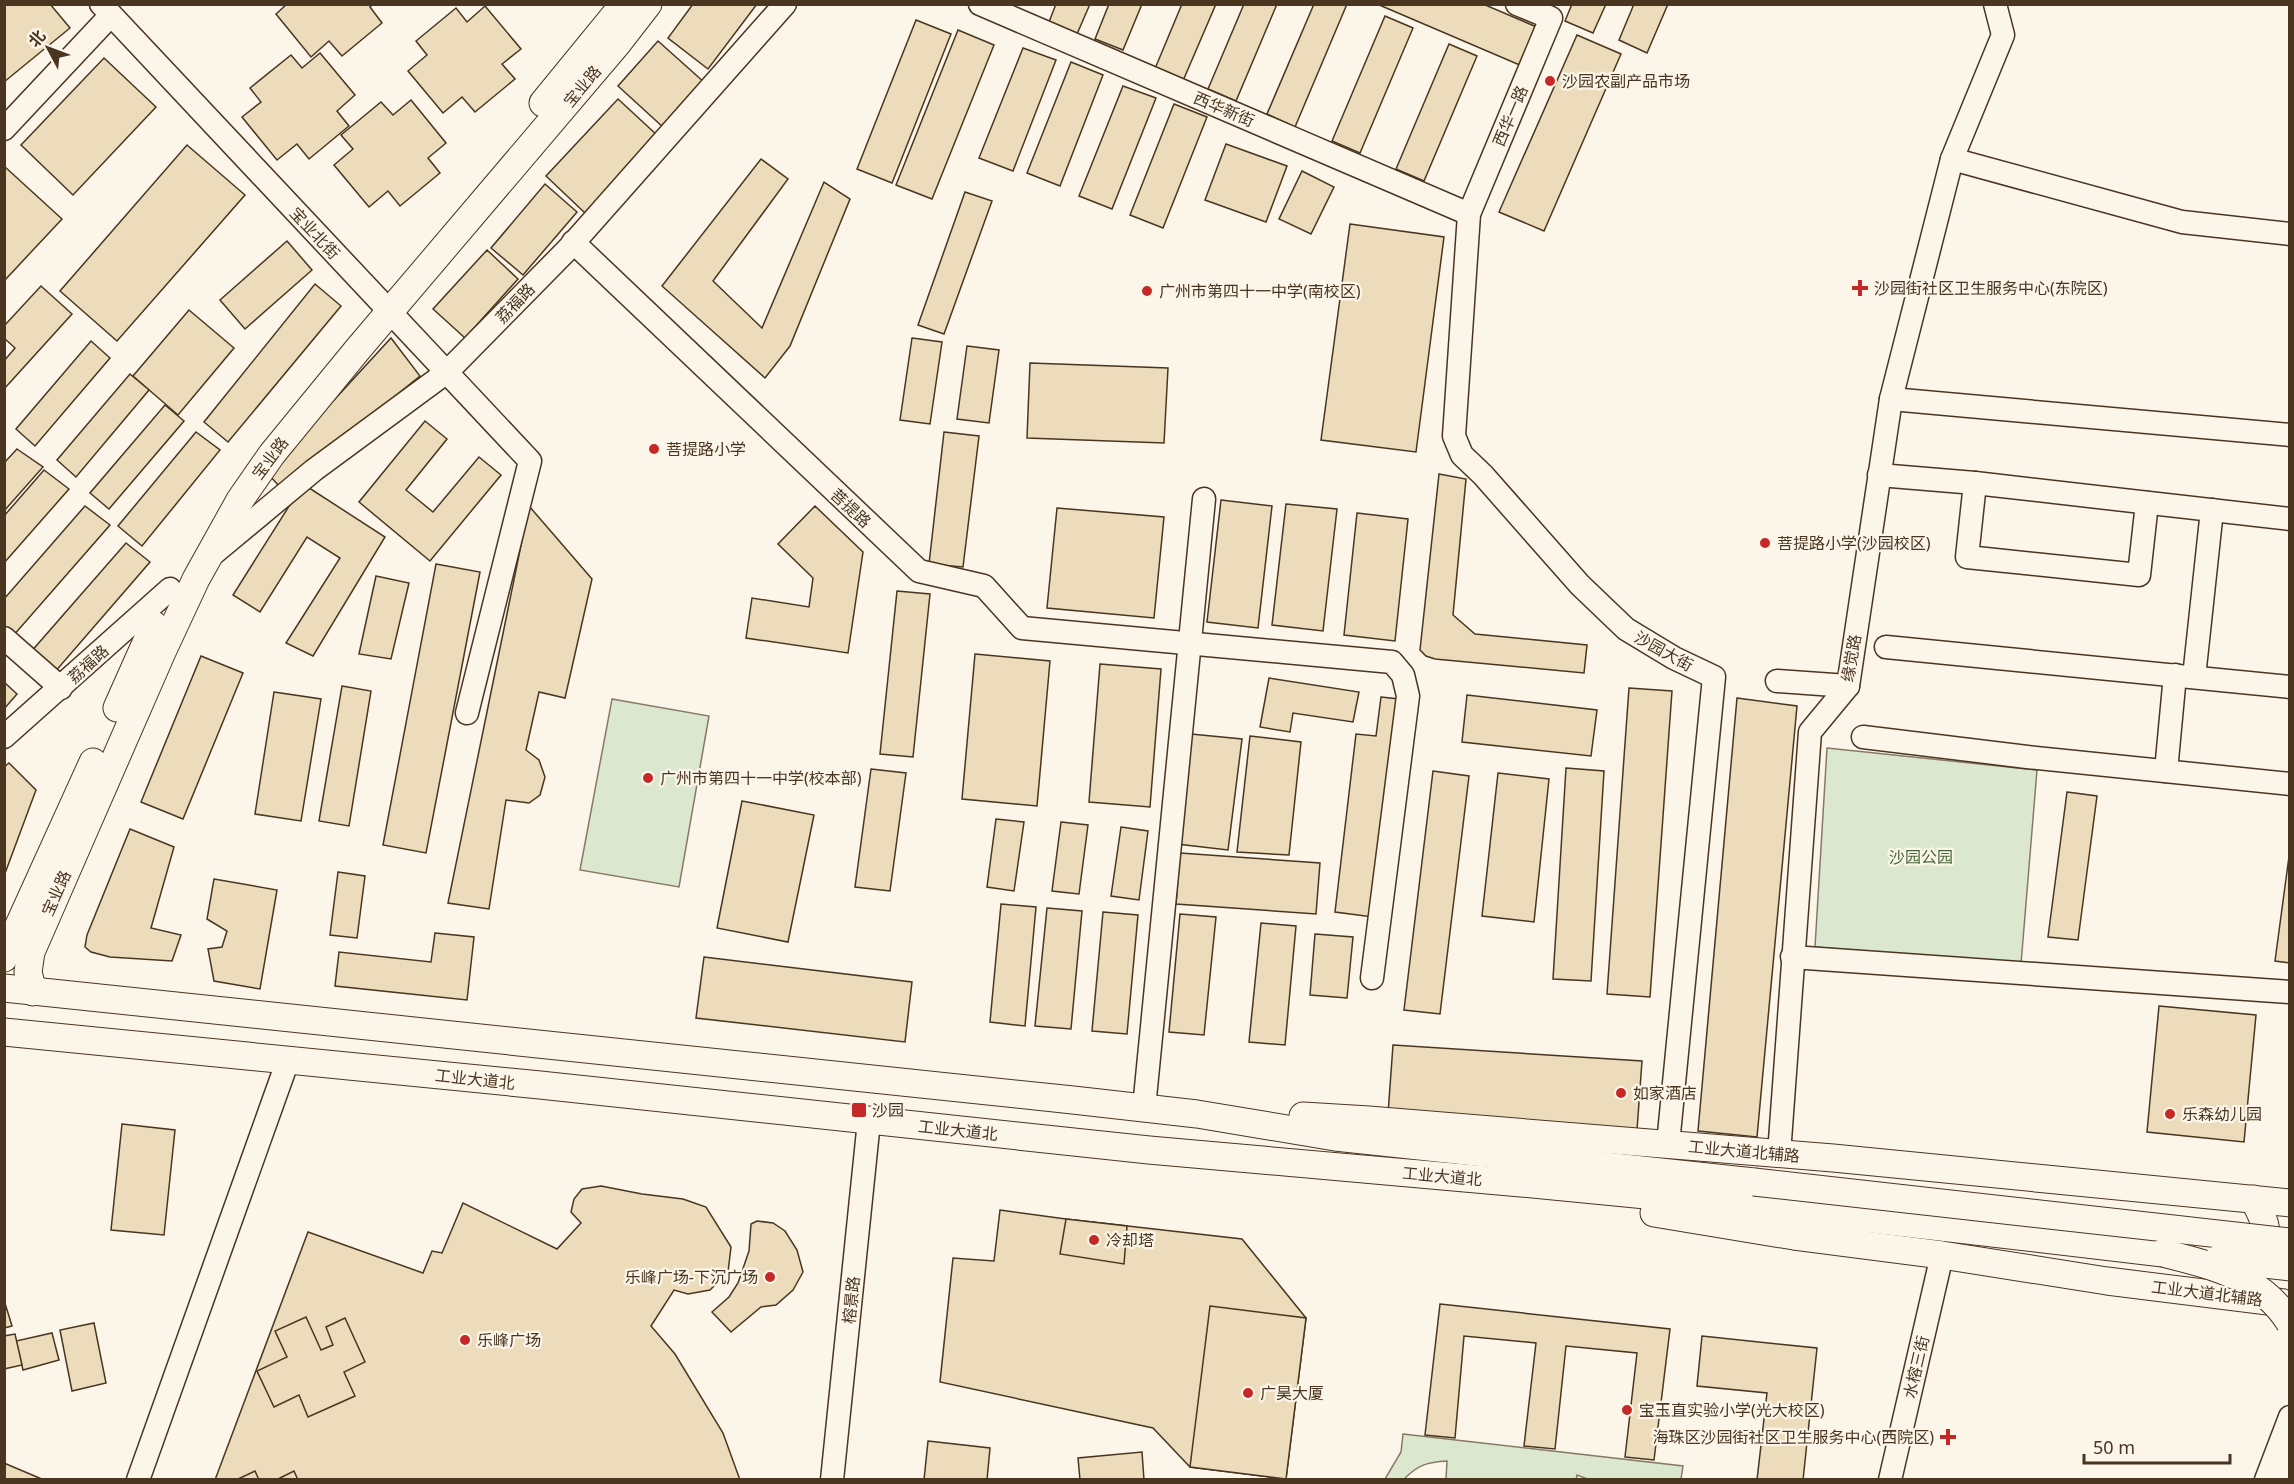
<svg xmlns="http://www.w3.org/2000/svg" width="2294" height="1484" font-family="'Noto Sans','Noto Sans SC',sans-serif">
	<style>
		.green { fill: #dce7d0; stroke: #887966; stroke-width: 1.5 }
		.building { fill: #ecdcbc; stroke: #4a3520; stroke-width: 1.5 }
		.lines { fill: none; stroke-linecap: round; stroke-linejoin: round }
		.minor-casing { stroke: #4a3520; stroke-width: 25 }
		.major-casing { stroke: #4a3520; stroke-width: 29 }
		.minor { stroke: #fbf6e9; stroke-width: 22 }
		.major { stroke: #fbf6e9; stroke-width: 27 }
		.major-bridge-casing { stroke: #4a3520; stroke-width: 29; stroke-linecap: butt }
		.major-bridge { stroke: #fbf6e9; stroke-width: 27 }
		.poi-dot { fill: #c62828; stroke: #fbf6e9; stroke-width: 2 }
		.labels { text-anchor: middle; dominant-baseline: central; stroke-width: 4.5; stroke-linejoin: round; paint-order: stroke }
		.poi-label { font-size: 16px; fill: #4a3520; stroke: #fbf6e9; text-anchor: start }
		.street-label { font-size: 16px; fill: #4a3520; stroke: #fbf6e9 }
		.park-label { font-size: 16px; fill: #436837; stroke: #fbf6e9 }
	</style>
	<rect width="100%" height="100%" fill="#fbf6e9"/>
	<g class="green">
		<path d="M 612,699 L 709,716 L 679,887 L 580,870 Z"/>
		<path d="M 1827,748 L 2037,770 L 2021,964 L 1815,947 Z"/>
		<path d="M 1403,1434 L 1683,1466 L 1681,1479 L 1590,1480 L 1577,1475 L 1576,1480 L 1446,1479 L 1447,1461 C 1427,1462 1418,1465 1404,1479 L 1385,1479 L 1401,1452 Z"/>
	</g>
	<g class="building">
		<path d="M 4,4 L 50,4 L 70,28 L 4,82 Z"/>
		<path d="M 287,4 L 373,4 L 370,7 L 382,23 L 342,56 L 329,41 L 311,57 L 276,14 Z"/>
		<path d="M 693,4 L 757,4 L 708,69 L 668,38 Z"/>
		<path d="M 1056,4 L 1090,4 L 1077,34 L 1049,22 Z"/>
		<path d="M 1109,4 L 1142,4 L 1123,50 L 1095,39 Z"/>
		<path d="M 1182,4 L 1216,4 L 1182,83 L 1154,71 Z"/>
		<path d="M 1244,4 L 1277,4 L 1236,101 L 1208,89 Z"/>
		<path d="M 1314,4 L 1347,4 L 1295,127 L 1267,114 Z"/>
		<path d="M 1377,4 L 1483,4 L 1539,28 L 1522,66 Z"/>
		<path d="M 1572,4 L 1606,4 L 1593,33 L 1565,21 Z"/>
		<path d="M 1634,4 L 1668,4 L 1647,53 L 1619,40 Z"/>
		<path d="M 485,6 L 521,49 L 502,64 L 515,79 L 475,112 L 462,97 L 443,113 L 408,71 L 427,55 L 416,41 L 456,8 L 467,22 Z"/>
		<path d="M 1385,16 L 1413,28 L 1360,153 L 1332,141 Z"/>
		<path d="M 916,20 L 951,34 L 892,183 L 857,169 Z"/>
		<path d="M 958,30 L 994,45 L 932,199 L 896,185 Z"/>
		<path d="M 1577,35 L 1621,54 L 1544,231 L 1499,212 Z"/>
		<path d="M 658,41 L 705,83 L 664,128 L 618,86 Z"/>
		<path d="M 1449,44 L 1477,56 L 1424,181 L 1396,169 Z"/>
		<path d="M 1023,48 L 1056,60 L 1013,171 L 979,158 Z"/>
		<path d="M 320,53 L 355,95 L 337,111 L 349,126 L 309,159 L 297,144 L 277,160 L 242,117 L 261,102 L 250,88 L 291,55 L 302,68 Z"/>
		<path d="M 104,58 L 156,107 L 73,195 L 21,145 Z"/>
		<path d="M 1071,62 L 1103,75 L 1060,186 L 1027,173 Z"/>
		<path d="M 1123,86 L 1156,98 L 1112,209 L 1079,196 Z"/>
		<path d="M 618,99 L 658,136 L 585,213 L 546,176 Z"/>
		<path d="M 411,100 L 446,143 L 428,158 L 440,173 L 400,206 L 388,191 L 369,207 L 334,165 L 353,149 L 341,135 L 381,102 L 393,115 Z"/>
		<path d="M 1174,104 L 1207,117 L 1163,228 L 1130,215 Z"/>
		<path d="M 1226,144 L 1287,166 L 1266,222 L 1205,200 Z"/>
		<path d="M 187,145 L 245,195 L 117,341 L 60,291 Z"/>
		<path d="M 761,159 L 788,179 L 713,281 L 762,328 L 824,182 L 850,199 L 790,346 L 765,378 L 662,286 Z"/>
		<path d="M 4,166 L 62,219 L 4,281 Z"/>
		<path d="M 1302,171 L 1334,187 L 1311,234 L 1279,219 Z"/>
		<path d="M 545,184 L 577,212 L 523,275 L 491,248 Z"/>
		<path d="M 965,192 L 992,201 L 944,334 L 918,325 Z"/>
		<path d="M 1350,224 L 1444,237 L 1416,452 L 1321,440 Z"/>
		<path d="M 287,241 L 312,270 L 245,329 L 220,300 Z"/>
		<path d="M 487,250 L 518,279 L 465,338 L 433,309 Z"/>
		<path d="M 315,284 L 341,306 L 228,442 L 204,422 Z"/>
		<path d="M 41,286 L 72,314 L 4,389 L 4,361 L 15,348 L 4,338 L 4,326 Z"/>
		<path d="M 189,310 L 234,348 L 178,415 L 133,376 Z"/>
		<path d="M 391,338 L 420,376 L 281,488 L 267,473 Z"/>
		<path d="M 912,338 L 942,342 L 930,424 L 900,420 Z"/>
		<path d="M 91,341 L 110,358 L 35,446 L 16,429 Z"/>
		<path d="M 967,346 L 999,350 L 989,423 L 957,419 Z"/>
		<path d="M 1030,363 L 1168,368 L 1164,443 L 1027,438 Z"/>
		<path d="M 130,374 L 149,390 L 76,477 L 57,460 Z"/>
		<path d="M 165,405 L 184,421 L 109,509 L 90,493 Z"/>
		<path d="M 425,421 L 447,439 L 406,490 L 433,512 L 479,457 L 501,475 L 430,561 L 359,502 Z"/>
		<path d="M 196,432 L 220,450 L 142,546 L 118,526 Z"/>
		<path d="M 944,432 L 979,436 L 963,567 L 929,564 Z"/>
		<path d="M 17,449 L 43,467 L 4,511 L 4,463 Z"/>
		<path d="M 44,470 L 69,489 L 4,563 L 4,516 Z"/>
		<path d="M 1439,474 L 1466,479 L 1453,615 L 1475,634 L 1587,645 L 1584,673 L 1435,659 L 1426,656 L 1420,650 Z"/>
		<path d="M 303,484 L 385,537 L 313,656 L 286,643 L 340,558 L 307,537 L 260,612 L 233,595 Z"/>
		<path d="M 1221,500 L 1272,506 L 1258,628 L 1207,622 Z"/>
		<path d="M 1286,504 L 1337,509 L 1323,631 L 1272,625 Z"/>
		<path d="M 85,506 L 110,525 L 13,636 L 4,629 L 4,599 Z"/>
		<path d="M 529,506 L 592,579 L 565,698 L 539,692 L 526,750 L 539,760 L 545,777 L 540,795 L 529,803 L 506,800 L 489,909 L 448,903 Z"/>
		<path d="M 815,506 L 863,552 L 848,653 L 746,638 L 752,598 L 809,607 L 813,578 L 778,544 Z"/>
		<path d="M 1057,508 L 1164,517 L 1154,618 L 1047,608 Z"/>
		<path d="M 1357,513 L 1408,519 L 1395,641 L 1344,635 Z"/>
		<path d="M 126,543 L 150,562 L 54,673 L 30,653 Z"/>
		<path d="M 436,564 L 480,572 L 426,853 L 383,845 Z"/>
		<path d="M 376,576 L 409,583 L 391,659 L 359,654 Z"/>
		<path d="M 897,591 L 930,594 L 913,757 L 880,754 Z"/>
		<path d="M 975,654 L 1050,661 L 1037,806 L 962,799 Z"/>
		<path d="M 201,656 L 243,673 L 183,819 L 141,802 Z"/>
		<path d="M 1100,664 L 1161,669 L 1150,807 L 1089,802 Z"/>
		<path d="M 1269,678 L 1359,692 L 1353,722 L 1293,713 L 1290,732 L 1260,727 Z"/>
		<path d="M 4,682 L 17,694 L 4,709 Z"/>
		<path d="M 342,686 L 371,691 L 349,826 L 319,821 Z"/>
		<path d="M 1629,688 L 1672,691 L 1650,997 L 1607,994 Z"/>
		<path d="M 274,692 L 321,699 L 301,821 L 255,814 Z"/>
		<path d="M 1467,695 L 1597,710 L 1591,756 L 1462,742 Z"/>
		<path d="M 1381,697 L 1399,699 L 1373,917 L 1335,912 L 1356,734 L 1376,736 Z"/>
		<path d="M 1737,698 L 1797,706 L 1757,1137 L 1698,1131 Z"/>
		<path d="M 1191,734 L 1242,739 L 1228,850 L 1177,844 Z"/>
		<path d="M 1250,736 L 1301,742 L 1289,855 L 1237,852 Z"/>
		<path d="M 9,763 L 36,790 L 4,876 L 4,767 Z"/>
		<path d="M 1566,768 L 1604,771 L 1591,981 L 1553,979 Z"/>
		<path d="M 871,769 L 906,773 L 890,891 L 855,887 Z"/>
		<path d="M 1433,771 L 1469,776 L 1440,1014 L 1404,1010 Z"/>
		<path d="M 1498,773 L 1549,779 L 1534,922 L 1482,916 Z"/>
		<path d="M 2067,792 L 2097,796 L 2078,940 L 2048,937 Z"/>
		<path d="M 742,801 L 814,815 L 788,942 L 717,928 Z"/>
		<path d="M 996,819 L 1024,822 L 1014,891 L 987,887 Z"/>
		<path d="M 1061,822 L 1088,825 L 1079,894 L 1052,891 Z"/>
		<path d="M 1121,827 L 1148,831 L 1139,900 L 1111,896 Z"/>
		<path d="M 130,829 L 174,847 L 151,928 L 181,935 L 172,961 L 110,957 L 91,952 L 85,947 L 87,935 Z"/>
		<path d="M 2290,849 L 2290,963 L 2275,961 Z"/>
		<path d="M 1180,853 L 1320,863 L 1316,914 L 1176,904 Z"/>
		<path d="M 338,872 L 365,876 L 357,938 L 330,935 Z"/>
		<path d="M 214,879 L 277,890 L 260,989 L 214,981 L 208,949 L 222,947 L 227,931 L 207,919 Z"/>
		<path d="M 1001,904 L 1036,907 L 1025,1026 L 990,1022 Z"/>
		<path d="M 1047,908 L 1082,911 L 1071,1029 L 1035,1026 Z"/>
		<path d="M 1103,912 L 1138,915 L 1127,1034 L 1092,1031 Z"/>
		<path d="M 1180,914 L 1216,917 L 1204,1035 L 1169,1032 Z"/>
		<path d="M 1261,923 L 1296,926 L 1285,1045 L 1249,1042 Z"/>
		<path d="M 435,933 L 474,937 L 467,1000 L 335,986 L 339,952 L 431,962 Z"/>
		<path d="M 1315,934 L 1353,937 L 1347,998 L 1310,995 Z"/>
		<path d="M 704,957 L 912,982 L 905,1042 L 696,1018 Z"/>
		<path d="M 2159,1006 L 2256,1015 L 2244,1142 L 2147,1132 Z"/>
		<path d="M 1393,1045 L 1642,1061 L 1637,1130 L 1388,1114 Z"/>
		<path d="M 122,1124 L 175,1130 L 164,1235 L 111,1230 Z"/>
		<path d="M 601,1186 L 642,1194 L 683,1199 L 706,1207 L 731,1247 L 728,1272 L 710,1290 L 688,1294 L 674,1290 L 651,1326 L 675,1354 L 723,1433 L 740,1480 L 215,1480 L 308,1232 L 423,1273 L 432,1251 L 442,1253 L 463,1203 L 557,1249 L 581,1223 L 571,1212 L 574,1199 L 582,1189 Z"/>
		<path d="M 1000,1210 L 1066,1219 L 1242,1239 L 1306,1318 L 1286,1479 L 1190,1467 L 1153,1428 L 940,1382 L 953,1258 L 994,1261 Z"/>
		<path d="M 1066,1219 L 1127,1226 L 1124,1264 L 1060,1254 Z"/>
		<path d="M 757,1221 L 773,1223 L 785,1231 L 797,1250 L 803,1272 L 793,1290 L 776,1305 L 761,1307 L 731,1332 L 712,1312 L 729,1297 L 738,1283 L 749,1251 L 751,1224 Z"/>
		<path d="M 4,1300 L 12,1326 L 4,1328 Z"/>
		<path d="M 1440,1304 L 1670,1329 L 1654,1460 L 1625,1457 L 1637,1353 L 1566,1346 L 1555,1449 L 1524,1446 L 1536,1343 L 1464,1336 L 1455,1438 L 1425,1435 Z"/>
		<path d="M 1210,1306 L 1306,1318 L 1286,1479 L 1190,1467 Z"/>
		<path d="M 306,1317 L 321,1350 L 333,1345 L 326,1327 L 345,1318 L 365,1362 L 344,1372 L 355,1396 L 308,1417 L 299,1395 L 274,1407 L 257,1371 L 287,1357 L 275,1331 Z"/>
		<path d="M 94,1323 L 106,1383 L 72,1391 L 60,1330 Z"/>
		<path d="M 52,1333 L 59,1360 L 23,1370 L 16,1341 Z"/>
		<path d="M 15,1334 L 22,1365 L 4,1369 L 4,1336 Z"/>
		<path d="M 1702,1336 L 1817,1348 L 1803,1480 L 1757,1480 L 1767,1393 L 1697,1386 Z"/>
		<path d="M 928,1441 L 990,1448 L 987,1480 L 924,1480 Z"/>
		<path d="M 1142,1452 L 1144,1480 L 1080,1480 L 1078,1458 Z"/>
		<path d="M 4,1463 L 44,1480 L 4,1480 Z"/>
		<path d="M 255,1471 L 259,1480 L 236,1480 Z"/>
		<path d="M 294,1471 L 298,1480 L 276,1480 Z"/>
	</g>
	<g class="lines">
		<g class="minor-casing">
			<g id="minor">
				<path d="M 101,4 L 530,461 L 467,713"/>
				<path d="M 980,4 L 1469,214"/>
				<path d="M 1517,4 L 1551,18 L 1469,214 L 1454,436 L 1462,455 L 1483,475 L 1580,585 L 1626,629 L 1674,658 L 1714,677 L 1668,1144"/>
				<path d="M 4,129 L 111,15"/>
				<path d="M 1952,159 L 2182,222 L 2290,234"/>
				<path d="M 573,242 L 919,571 L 984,586 L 1022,628 L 1392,662 L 1403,675 L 1408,696 L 1372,978"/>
				<path d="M 1891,399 L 2290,435"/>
				<path d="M 1879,475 L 1975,483 L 2290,519"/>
				<path d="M 1975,483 L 1967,557 L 2139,575 L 2147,503"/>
				<path d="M 213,554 L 314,470 L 447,372 L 568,249 L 785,4"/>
				<path d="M 4,638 L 61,688"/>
				<path d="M 1886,647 L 2290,687"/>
				<path d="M 2194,677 L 2212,510"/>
				<path d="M 1777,681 L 1848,686"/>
				<path d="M 4,737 L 170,589"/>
				<path d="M 1863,737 L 2027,757 L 2290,784"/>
				<path d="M 2166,771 L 2175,675"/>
				<path d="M 1792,957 L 2290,992"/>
				<path d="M 1144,1108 L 1204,499"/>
				<path d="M 1779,1154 L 1810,732 L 1848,686 L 1891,399 L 1952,159 L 2003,35 L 1995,4"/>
				<path d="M 138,1480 L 288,1060"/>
				<path d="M 832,1480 L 869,1121"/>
				<path d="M 1890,1480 L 1942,1255"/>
				<path d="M 2266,1480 L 2290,1417"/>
			</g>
		</g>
		<g class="major-casing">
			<g id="major">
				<path d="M 543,103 L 624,4"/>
				<path d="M 117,708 L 154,625"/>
				<path d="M 4,958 L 93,762"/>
				<path d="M 4,988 L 1073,1100 L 1197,1114 L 1335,1137 L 1754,1182"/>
				<path d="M 33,992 L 28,972 L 31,952 L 162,652 L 196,579 L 240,500 L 272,454 L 358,349 L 617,44 L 648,4"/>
				<path d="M 4,1032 L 540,1085 L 1149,1150 L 1521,1183 L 1769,1207 L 2163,1253"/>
				<path d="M 1303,1116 L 1369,1120 L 1833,1158 L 2290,1203"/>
				<path d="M 2253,1199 C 2268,1223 2269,1236 2262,1263"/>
				<path d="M 1654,1213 L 1794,1236 L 1942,1255 L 2107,1281 L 2284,1303"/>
				<path d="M 2281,1480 L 2290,1460"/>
			</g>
		</g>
		<use href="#minor" class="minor"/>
		<use href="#major" class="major"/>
		<g class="major-bridge-casing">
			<g id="major-bridge">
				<path d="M 1754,1182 L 2290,1242"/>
				<path d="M 2163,1253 C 2213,1266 2261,1276 2290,1323"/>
				<path d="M 2218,1259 L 2290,1267"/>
			</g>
		</g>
		<use href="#major-bridge" class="major-bridge"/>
	</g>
	<g class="poi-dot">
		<circle cx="1550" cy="81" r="6"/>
		<path d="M1857 279h6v6h6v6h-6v6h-6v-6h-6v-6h6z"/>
		<circle cx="1147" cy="291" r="6"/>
		<circle cx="654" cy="449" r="6"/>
		<circle cx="1765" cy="543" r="6"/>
		<circle cx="648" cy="778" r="6"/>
		<circle cx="1621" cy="1093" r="6"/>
		<rect x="851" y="1102" width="16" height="16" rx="3"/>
		<circle cx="2170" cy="1114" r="6"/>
		<circle cx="1094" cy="1240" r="6"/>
		<circle cx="770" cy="1277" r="6"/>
		<circle cx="465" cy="1340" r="6"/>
		<circle cx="1248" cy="1393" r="6"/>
		<circle cx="1627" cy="1410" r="6"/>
		<path d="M1945 1428h6v6h6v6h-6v6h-6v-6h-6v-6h6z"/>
	</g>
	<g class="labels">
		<g class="poi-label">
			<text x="1562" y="81">沙园农副产品市场</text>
			<text x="1874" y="288">沙园街社区卫生服务中心(东院区)</text>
			<text x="1159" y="291">广州市第四十一中学(南校区)</text>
			<text x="666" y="449">菩提路小学</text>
			<text x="1777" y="543">菩提路小学(沙园校区)</text>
			<text x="660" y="778">广州市第四十一中学(校本部)</text>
			<text x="1633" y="1093">如家酒店</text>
			<text x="872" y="1110">沙园</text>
			<text x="2182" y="1114">乐森幼儿园</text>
			<text x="1106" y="1240">冷却塔</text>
			<text x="758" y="1277" text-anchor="end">乐峰广场-下沉广场</text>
			<text x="477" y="1340">乐峰广场</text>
			<text x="1260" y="1393">广昊大厦</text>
			<text x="1639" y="1410">宝玉直实验小学(光大校区)</text>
			<text x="1934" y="1437" text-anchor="end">海珠区沙园街社区卫生服务中心(西院区)</text>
		</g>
		<g class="street-label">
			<text transform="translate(582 86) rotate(-50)">宝业路</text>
			<text transform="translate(1224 109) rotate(23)">西华新街</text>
			<text transform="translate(1510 116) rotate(-67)">西华一路</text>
			<text transform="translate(315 233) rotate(47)">宝业北街</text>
			<text transform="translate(515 303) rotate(-46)">荔福路</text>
			<text transform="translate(270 458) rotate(-53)">宝业路</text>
			<text transform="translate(851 508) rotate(43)">菩提路</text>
			<text transform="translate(1664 651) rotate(29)">沙园大街</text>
			<text transform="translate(1851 658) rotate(-80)">缘觉路</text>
			<text transform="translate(88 664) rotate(-42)">荔福路</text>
			<text transform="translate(56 893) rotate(-66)">宝业路</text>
			<text transform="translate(475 1079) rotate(6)">工业大道北</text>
			<text transform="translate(958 1130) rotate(6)">工业大道北</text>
			<text transform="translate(1744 1151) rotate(5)">工业大道北辅路</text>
			<text transform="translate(1442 1176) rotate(5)">工业大道北</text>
			<text transform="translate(2207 1293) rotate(7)">工业大道北辅路</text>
			<text transform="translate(851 1300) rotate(-84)">榕景路</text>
			<text transform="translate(1916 1367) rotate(-77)">水榕三街</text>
		</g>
		<g class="park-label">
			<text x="1921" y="857">沙园公园</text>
		</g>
	</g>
	<rect width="2294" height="1484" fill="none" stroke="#4a3520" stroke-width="12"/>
	<g transform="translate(48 48) rotate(311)" stroke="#fbf6e9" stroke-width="4.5" paint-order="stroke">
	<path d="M0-4.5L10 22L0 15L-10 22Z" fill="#4a3520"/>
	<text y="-9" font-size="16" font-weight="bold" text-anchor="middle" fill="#4a3520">北</text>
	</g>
	<path d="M2084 1454v9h146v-9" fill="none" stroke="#4a3520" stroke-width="3"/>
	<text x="2093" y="1454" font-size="18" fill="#4a3520" stroke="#fbf6e9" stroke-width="4.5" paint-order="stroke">50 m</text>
</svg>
